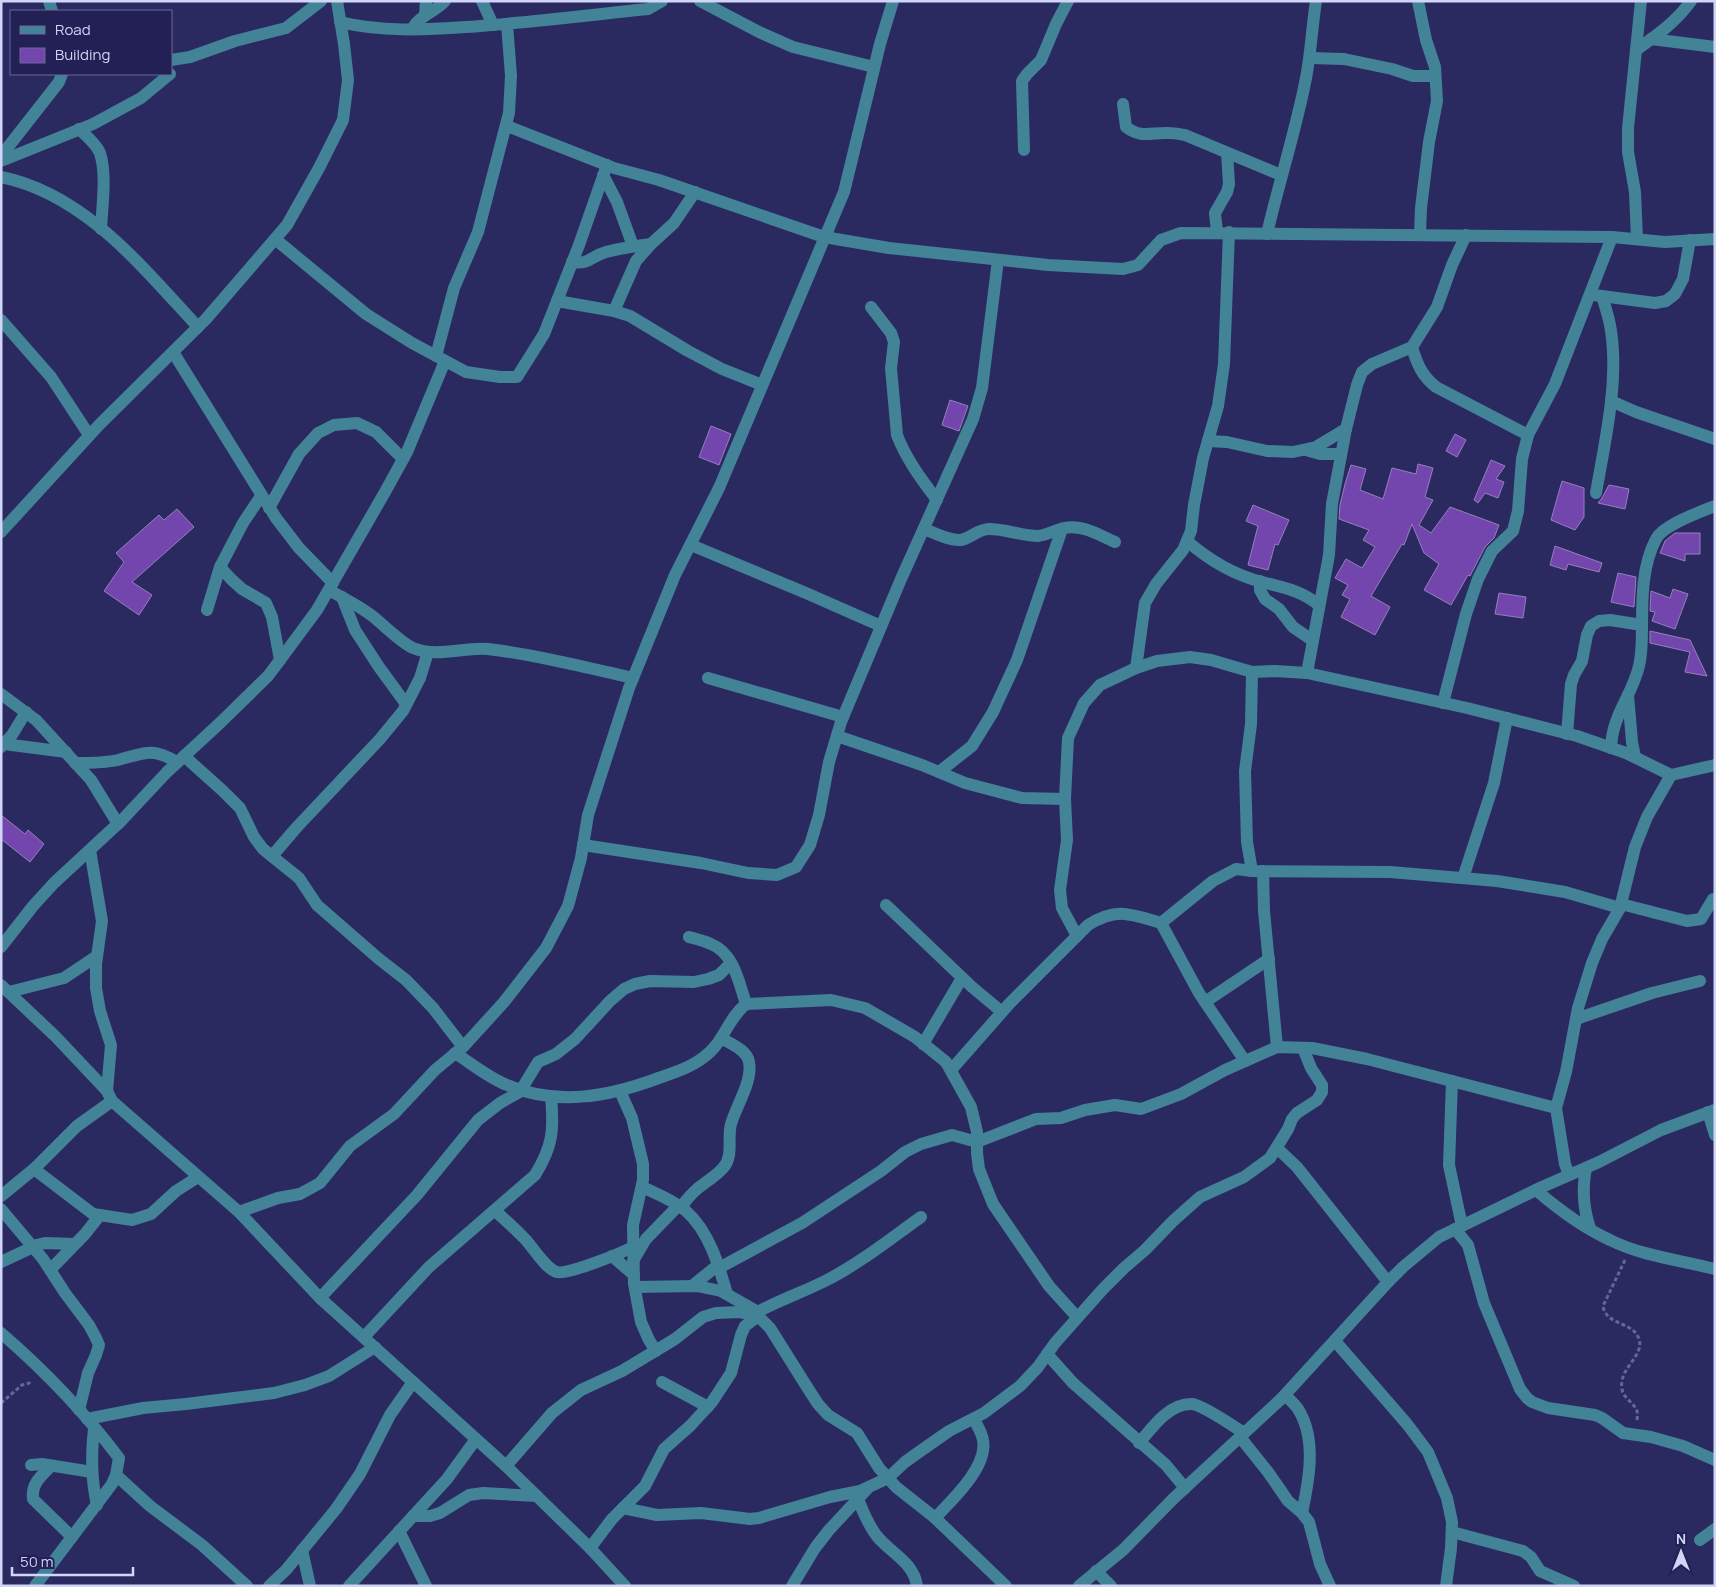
<svg xmlns="http://www.w3.org/2000/svg" width="1716" height="1587" font-family="Manrope,sans-serif">
	<style>
		.building { fill: #7346ae; stroke: #957fbc }
		.lines { fill: none; stroke-linecap: round; stroke-linejoin: round }
		.path { stroke: #656695; stroke-width: 3; stroke-dasharray: 4 2.5; stroke-linecap: butt }
		.minor { stroke: #438397; stroke-width: 12 }
	</style>
	<rect width="100%" height="100%" fill="#2b2a60"/>
	<g class="building">
		<path d="M 950,400 L 968,406 L 959,431 L 942,425 Z"/>
		<path d="M 711,426 L 731,434 L 719,465 L 699,457 Z"/>
		<path d="M 1455,434 L 1466,440 L 1457,457 L 1446,451 Z"/>
		<path d="M 1491,460 L 1505,466 L 1496,479 L 1504,482 L 1498,498 L 1485,493 L 1478,503 L 1474,500 Z"/>
		<path d="M 1418,464 L 1433,468 L 1425,497 L 1433,500 L 1419,525 L 1431,533 L 1450,507 L 1499,525 L 1494,538 L 1485,547 L 1470,576 L 1468,575 L 1451,605 L 1424,590 L 1439,564 L 1424,553 L 1412,524 L 1404,545 L 1402,544 L 1371,596 L 1390,607 L 1375,635 L 1341,617 L 1350,599 L 1342,595 L 1348,585 L 1335,578 L 1346,559 L 1362,568 L 1375,547 L 1363,540 L 1369,530 L 1339,519 L 1340,505 L 1345,484 L 1351,465 L 1366,469 L 1360,490 L 1383,499 L 1392,468 L 1416,474 Z"/>
		<path d="M 1562,481 L 1584,488 L 1584,517 L 1575,530 L 1551,520 Z"/>
		<path d="M 1609,485 L 1629,489 L 1625,509 L 1598,503 L 1602,498 Z"/>
		<path d="M 1253,505 L 1289,520 L 1278,545 L 1275,544 L 1268,570 L 1248,565 L 1258,526 L 1246,521 Z"/>
		<path d="M 177,509 L 194,527 L 132,582 L 152,595 L 139,615 L 104,591 L 124,562 L 116,553 L 159,515 L 164,520 Z"/>
		<path d="M 1675,533 L 1700,533 L 1700,554 L 1685,554 L 1685,561 L 1660,553 L 1665,541 Z"/>
		<path d="M 1555,546 L 1602,563 L 1599,572 L 1568,564 L 1566,570 L 1550,565 Z"/>
		<path d="M 1618,573 L 1636,577 L 1634,607 L 1611,602 Z"/>
		<path d="M 1673,589 L 1688,594 L 1675,629 L 1652,621 L 1655,612 L 1650,611 L 1651,591 L 1670,598 Z"/>
		<path d="M 1499,593 L 1526,597 L 1523,618 L 1495,614 Z"/>
		<path d="M 1650,631 L 1690,640 L 1707,676 L 1685,672 L 1690,652 L 1650,643 Z"/>
		<path d="M 1,815 L 25,834 L 28,830 L 44,844 L 30,862 L 1,839 Z"/>
	</g>
	<g class="lines">
		<g class="path">
			<path d="M 1625,1260 L 1603,1306 C 1606,1326 1633,1321 1639,1339 C 1644,1354 1624,1366 1622,1381 C 1619,1398 1633,1400 1637,1411 C 1638,1414 1637,1419 1637,1422"/>
			<path d="M 1,1403 L 22,1385 L 33,1382"/>
		</g>
		<g class="minor">
			<path d="M 49,1 L 52,11"/>
			<path d="M 482,1 L 493,25"/>
			<path d="M 700,1 L 759,32 L 793,47 L 874,67"/>
			<path d="M 1418,1 L 1426,40 L 1435,67 L 1437,101 L 1429,142 L 1421,208 L 1420,234"/>
			<path d="M 425,15 L 426,1"/>
			<path d="M 340,22 C 381,32 424,30 466,27 C 527,23 588,15 648,9 L 662,1"/>
			<path d="M 412,29 C 421,14 434,13 445,1"/>
			<path d="M 1651,39 L 1715,47"/>
			<path d="M 1636,50 C 1657,35 1676,22 1691,1"/>
			<path d="M 1310,58 L 1344,59 L 1392,69 L 1413,76 L 1435,76"/>
			<path d="M 171,60 L 190,57 L 235,41 L 286,28 L 321,1"/>
			<path d="M 1123,104 L 1126,127 C 1142,139 1151,132 1169,133 C 1174,133 1179,134 1185,135 L 1281,175"/>
			<path d="M 507,126 L 614,168 L 659,180 L 824,237 L 889,248 L 1048,265 L 1123,269 L 1138,265 L 1161,240 L 1181,233 L 1612,237 L 1665,242 L 1715,239"/>
			<path d="M 79,129 C 87,136 96,144 100,153 C 107,175 102,207 101,229"/>
			<path d="M 1024,150 L 1022,81 L 1027,74 L 1041,60 L 1056,24 L 1068,1"/>
			<path d="M 1,156 L 59,82 L 62,74"/>
			<path d="M 1,161 L 93,124 L 141,98 L 170,74"/>
			<path d="M 603,175 L 617,202 L 633,246"/>
			<path d="M 1,177 C 85,194 142,267 198,327"/>
			<path d="M 1217,232 L 1215,213 L 1227,192 L 1229,184 L 1227,153"/>
			<path d="M 1267,234 C 1279,182 1296,130 1306,78 C 1311,52 1312,27 1316,1"/>
			<path d="M 275,239 L 366,314 L 412,343 L 466,372 L 500,377 L 517,377 L 544,334 L 579,245 L 607,165"/>
			<path d="M 1637,239 L 1635,192 L 1628,152 L 1628,128 L 1641,1"/>
			<path d="M 572,262 C 590,265 591,256 606,252 C 621,248 636,246 651,244"/>
			<path d="M 1594,295 L 1655,303 L 1666,301 L 1675,294 L 1683,279 L 1690,240"/>
			<path d="M 557,301 L 614,311 L 630,316 L 688,351 L 722,369 L 762,385"/>
			<path d="M 871,307 L 891,333 L 894,342 L 891,368 L 897,435 C 906,459 922,480 937,500"/>
			<path d="M 614,311 L 636,261 L 651,244 L 674,223 L 695,192"/>
			<path d="M 1,320 L 51,377 L 89,435"/>
			<path d="M 1412,347 C 1417,364 1422,376 1436,387 L 1528,435"/>
			<path d="M 173,352 L 276,518 L 299,548 L 333,583"/>
			<path d="M 436,356 L 454,288 L 478,232 L 509,113 L 511,76 L 507,24"/>
			<path d="M 1611,401 L 1636,412 L 1715,439"/>
			<path d="M 1208,441 L 1227,442 L 1267,451 L 1293,452 L 1316,447 L 1346,429"/>
			<path d="M 1306,450 L 1320,454 L 1341,454"/>
			<path d="M 1596,493 C 1605,441 1620,378 1610,325 C 1608,315 1605,306 1602,296"/>
			<path d="M 269,508 L 299,454 L 318,433 L 334,425 L 357,423 L 376,432 L 403,459"/>
			<path d="M 924,529 C 935,533 949,541 961,540 C 971,538 978,529 989,529 C 1006,529 1022,536 1038,536 C 1047,535 1055,530 1064,528 C 1082,524 1099,535 1115,542"/>
			<path d="M 1,532 L 99,425 L 206,319 L 287,225 L 319,168 L 343,120 L 348,80 L 344,44 L 337,1"/>
			<path d="M 1187,541 C 1209,560 1234,575 1262,582 C 1285,588 1300,590 1319,605"/>
			<path d="M 691,545 L 806,593 L 881,626"/>
			<path d="M 220,567 L 231,579 L 242,589 L 266,603 L 272,617 L 280,660"/>
			<path d="M 1260,581 L 1260,590 L 1265,599 L 1279,609 L 1293,627 L 1312,640"/>
			<path d="M 329,590 C 343,598 358,605 371,615 C 383,624 400,642 413,648 C 437,658 463,647 488,649 C 537,655 585,667 633,678"/>
			<path d="M 342,597 L 355,630 L 379,667 L 406,704"/>
			<path d="M 207,610 L 220,567 L 243,523 L 261,496"/>
			<path d="M 1136,668 L 1145,603 L 1156,584 L 1183,550 L 1191,531 L 1194,505 L 1203,458 L 1218,406 L 1224,364 L 1229,232"/>
			<path d="M 1307,673 L 1329,555 L 1332,504 L 1346,429 L 1357,385 L 1362,372 L 1372,364 L 1412,347 L 1437,307 L 1452,265 L 1466,235"/>
			<path d="M 708,678 L 843,717"/>
			<path d="M 1,694 L 36,720 L 91,780 L 118,824"/>
			<path d="M 1628,695 L 1632,742 L 1635,757"/>
			<path d="M 1443,703 L 1466,614 L 1478,579 L 1492,551 L 1513,531 L 1518,511 L 1522,459 L 1528,435 L 1555,384 L 1612,237"/>
			<path d="M 1567,734 L 1571,684 L 1574,675 L 1582,661 L 1587,635 L 1591,626 L 1599,621 L 1610,620 L 1642,625"/>
			<path d="M 837,736 L 922,765 L 965,783 L 1022,798 L 1065,799"/>
			<path d="M 4,744 L 66,752"/>
			<path d="M 1,747 L 12,735 L 26,712"/>
			<path d="M 1611,748 C 1612,715 1632,696 1639,666 C 1642,654 1642,641 1642,628 C 1642,599 1642,565 1656,539 C 1663,525 1700,512 1715,506"/>
			<path d="M 184,756 L 223,791 L 240,808 L 254,837 L 263,849 L 299,878 L 317,905 L 379,959 L 406,980 L 433,1008 L 463,1047"/>
			<path d="M 75,763 C 89,763 104,763 118,760 C 145,753 151,747 177,762"/>
			<path d="M 939,772 L 972,746 L 993,712 L 1017,660 L 1062,529"/>
			<path d="M 583,845 L 701,863 L 748,873 L 777,875 L 796,867 L 810,845 L 819,815 L 829,762 L 841,722 L 901,579 L 973,419 L 982,388 L 998,260"/>
			<path d="M 90,850 L 102,921 L 96,964 L 96,988 L 100,1011 L 111,1045 L 107,1091"/>
			<path d="M 272,856 L 297,827 L 380,739 L 403,711 L 420,678 L 428,652"/>
			<path d="M 1252,871 L 1247,842 L 1245,771 L 1251,724 L 1252,672"/>
			<path d="M 1263,871 L 1264,911 L 1277,1047"/>
			<path d="M 1463,878 L 1494,783 L 1507,718"/>
			<path d="M 1621,904 L 1687,921 L 1701,919 L 1713,899"/>
			<path d="M 886,905 L 972,987 L 1002,1012"/>
			<path d="M 1161,923 L 1213,881 L 1236,869 L 1252,871 L 1390,872 L 1497,881 L 1565,892 L 1620,908"/>
			<path d="M 1077,936 L 1062,908 L 1060,890 L 1067,840 L 1065,799 L 1068,738 L 1084,703 L 1100,685 L 1136,668 L 1157,661 L 1190,657 L 1211,660 L 1252,672 L 1275,671 L 1307,673 L 1467,708 L 1577,736 L 1626,753 L 1671,775 L 1715,765"/>
			<path d="M 689,937 C 696,939 704,941 711,944 C 734,953 739,983 746,1004 L 831,1000 L 865,1008 L 915,1037 L 946,1062 L 971,1107 L 977,1132 L 977,1153 L 979,1169 L 993,1204 L 1049,1286 L 1077,1317"/>
			<path d="M 1,947 L 33,906 L 54,883 L 122,820 L 167,772 L 221,722 L 268,676 L 280,660 L 317,610 L 385,492 L 407,452 L 445,361"/>
			<path d="M 1,985 L 56,1037 L 107,1091 L 112,1101 L 239,1212 L 320,1298 L 506,1466 L 590,1548 L 625,1586"/>
			<path d="M 9,992 L 64,978 L 97,956"/>
			<path d="M 1205,1002 L 1269,959"/>
			<path d="M 1576,1019 L 1652,993 L 1700,981"/>
			<path d="M 923,1044 L 962,978"/>
			<path d="M 455,1053 C 472,1064 489,1078 507,1085 C 557,1106 607,1097 656,1079 C 673,1073 690,1068 704,1057 C 723,1044 728,1018 746,1004"/>
			<path d="M 951,1070 L 1010,1003 L 1088,925 C 1117,907 1130,914 1161,923 L 1199,993 L 1245,1061"/>
			<path d="M 1452,1081 L 1449,1165 L 1462,1226"/>
			<path d="M 521,1090 L 538,1062 L 556,1054 L 575,1039 L 610,1001 L 624,989 L 635,984 L 650,981 L 694,982 L 708,979 L 719,975 L 731,963"/>
			<path d="M 620,1091 L 632,1118 L 643,1164 L 643,1180 L 633,1225 L 634,1284 L 641,1322 L 649,1340 L 656,1351"/>
			<path d="M 1708,1112 L 1715,1135"/>
			<path d="M 1277,1148 L 1297,1167 L 1388,1282"/>
			<path d="M 1586,1168 C 1582,1189 1583,1208 1590,1228"/>
			<path d="M 34,1169 L 93,1214 L 132,1220 L 151,1214 L 176,1191 L 198,1177"/>
			<path d="M 1569,1175 L 1565,1164 L 1556,1108 L 1566,1072 L 1578,1008 L 1592,963 L 1602,939 L 1620,908 L 1635,847 L 1647,817 L 1671,775"/>
			<path d="M 642,1187 C 657,1194 673,1200 686,1211 C 709,1231 719,1266 727,1294"/>
			<path d="M 1536,1190 C 1558,1209 1584,1228 1610,1240 C 1642,1256 1680,1260 1715,1269"/>
			<path d="M 1,1196 L 34,1169 L 77,1126 L 112,1101"/>
			<path d="M 681,1207 C 685,1202 690,1195 696,1190 C 704,1183 715,1177 723,1168 C 734,1156 727,1139 731,1124 C 736,1106 753,1081 749,1062 C 747,1050 731,1044 721,1038"/>
			<path d="M 1,1209 L 43,1259 L 65,1293 L 89,1325 L 95,1336 L 99,1345 L 96,1355 L 88,1373 L 79,1410"/>
			<path d="M 495,1211 C 506,1220 516,1230 526,1240 C 533,1248 547,1270 557,1272 C 568,1275 621,1253 633,1247"/>
			<path d="M 239,1212 L 278,1198 L 300,1194 L 320,1183 L 350,1146 L 394,1114 L 435,1070 L 464,1046 L 504,1002 L 546,948 L 568,906 L 581,858 L 588,815 L 629,688 L 675,575 L 719,488 L 844,192 L 880,44 L 893,1"/>
			<path d="M 1455,1229 L 1468,1245 L 1484,1303 L 1520,1389 L 1527,1398 L 1532,1402 L 1548,1408 L 1595,1415 L 1602,1418 L 1623,1433 L 1651,1437 L 1683,1446 L 1715,1460"/>
			<path d="M 32,1246 L 45,1243 L 75,1244"/>
			<path d="M 612,1256 L 634,1275"/>
			<path d="M 633,1261 L 646,1239 L 678,1206"/>
			<path d="M 1,1262 L 33,1247"/>
			<path d="M 719,1268 L 802,1223 L 881,1171 L 905,1152 L 921,1144 L 952,1135 L 977,1142 L 1036,1119 L 1061,1118 L 1085,1110 L 1115,1105 L 1141,1109 L 1181,1094 L 1225,1070 L 1277,1047 L 1312,1048 L 1367,1059 L 1556,1108"/>
			<path d="M 50,1270 L 85,1234 L 100,1215"/>
			<path d="M 692,1286 L 718,1265"/>
			<path d="M 635,1287 L 697,1286 L 721,1291 L 758,1312"/>
			<path d="M 320,1298 L 417,1195 L 478,1120 L 500,1103 L 523,1090"/>
			<path d="M 752,1315 C 775,1302 801,1293 825,1281 C 859,1264 890,1239 921,1217"/>
			<path d="M 1,1333 C 44,1370 85,1413 119,1458 L 116,1475 L 112,1484 L 35,1586"/>
			<path d="M 364,1337 L 429,1267 L 535,1175 C 553,1146 554,1130 551,1096"/>
			<path d="M 1335,1341 L 1407,1424 L 1428,1452 L 1447,1498 L 1452,1522 L 1451,1548 L 1446,1586"/>
			<path d="M 1047,1354 L 1073,1383 L 1166,1465 L 1185,1488"/>
			<path d="M 662,1382 L 708,1407"/>
			<path d="M 1285,1395 C 1289,1399 1295,1404 1298,1409 C 1317,1439 1309,1480 1302,1513"/>
			<path d="M 87,1419 L 143,1408 L 186,1404 L 274,1393 L 305,1385 L 329,1376 L 375,1347"/>
			<path d="M 94,1429 C 91,1455 91,1479 97,1505"/>
			<path d="M 1240,1437 L 1268,1472 L 1288,1501 L 1302,1513 L 1309,1522 L 1320,1564 L 1330,1586"/>
			<path d="M 1139,1443 C 1152,1428 1169,1403 1192,1404 C 1203,1405 1233,1426 1244,1433"/>
			<path d="M 31,1465 L 42,1464 L 92,1472"/>
			<path d="M 51,1466 C 41,1476 31,1484 33,1499 L 72,1537"/>
			<path d="M 506,1466 L 552,1413 L 581,1390 L 622,1371 L 675,1339 L 703,1317 L 716,1313 L 739,1312 L 752,1315 L 761,1319 L 770,1328 L 807,1387 L 818,1404 L 828,1415 L 857,1433 L 879,1468 L 896,1487 L 934,1517 L 1006,1586"/>
			<path d="M 116,1475 L 150,1506 L 202,1545 L 247,1586"/>
			<path d="M 858,1499 C 863,1512 868,1524 876,1535 C 890,1553 914,1562 917,1586"/>
			<path d="M 623,1508 L 657,1515 L 701,1513 L 750,1519 L 759,1518 L 830,1497 L 860,1491 L 888,1478 L 905,1462 L 919,1452 L 949,1431 L 984,1413 L 1020,1386 L 1038,1367 L 1055,1343 L 1103,1289 L 1124,1268 L 1145,1250 L 1173,1221 L 1200,1197 L 1244,1177 L 1270,1158 L 1288,1129 L 1292,1119 L 1297,1113 L 1317,1100 L 1322,1092 L 1322,1085 L 1311,1068 L 1303,1048"/>
			<path d="M 413,1516 L 430,1516 L 440,1513 L 469,1495 L 483,1493 L 537,1496"/>
			<path d="M 935,1518 C 952,1500 988,1467 983,1440 C 982,1433 977,1425 974,1419"/>
			<path d="M 399,1531 L 426,1586"/>
			<path d="M 1452,1532 L 1523,1551 L 1531,1557 L 1540,1571 L 1574,1586"/>
			<path d="M 1700,1540 L 1715,1529"/>
			<path d="M 590,1548 L 612,1519 L 645,1486 L 664,1449 L 690,1426 L 712,1402 L 731,1373 L 741,1335 L 745,1326 L 757,1317"/>
			<path d="M 302,1550 L 310,1586"/>
			<path d="M 1096,1571 L 1111,1586"/>
			<path d="M 269,1586 L 286,1570 L 336,1509 L 360,1474 L 390,1415 L 413,1382"/>
			<path d="M 349,1586 L 447,1479 L 476,1439"/>
			<path d="M 792,1586 L 815,1548 L 829,1530 L 868,1488"/>
			<path d="M 1079,1586 L 1123,1550 L 1174,1498 L 1281,1399 L 1388,1282 L 1403,1267 L 1439,1237 L 1542,1187 L 1599,1162 L 1661,1130 L 1715,1110"/>
		</g>
	</g>
	<rect width="1716" height="1587" fill="none" stroke="#d1d5f7" stroke-width="5"/>
	<rect x="10" y="10" width="162" height="65" fill="#222055" stroke="#686896"/>
	<rect x="20" y="26" width="25" height="8" fill="#438397" stroke="#686896"/>
	<text x="55" y="35" font-size="15" fill="#d1d5f7">Road</text>
	<rect x="20" y="48" width="25" height="15" fill="#7346ae" stroke="#686896"/>
	<text x="55" y="60" font-size="15" fill="#d1d5f7">Building</text>
	<g transform="translate(1681 1552)" stroke="#222055" stroke-width="4" paint-order="stroke">
	<path d="M0-4L9 19L0 12L-9 19Z" fill="#d1d5f7"/>
	<text y="-8" font-size="14" font-weight="bold" text-anchor="middle" fill="#d1d5f7">N</text>
	</g>
	<path d="M12 1567v8h121v-8" fill="none" stroke="#d1d5f7" stroke-width="2.5"/>
	<text x="20" y="1567" font-size="15" fill="#d1d5f7" stroke="#222055" stroke-width="4" paint-order="stroke">50 m</text>
</svg>
